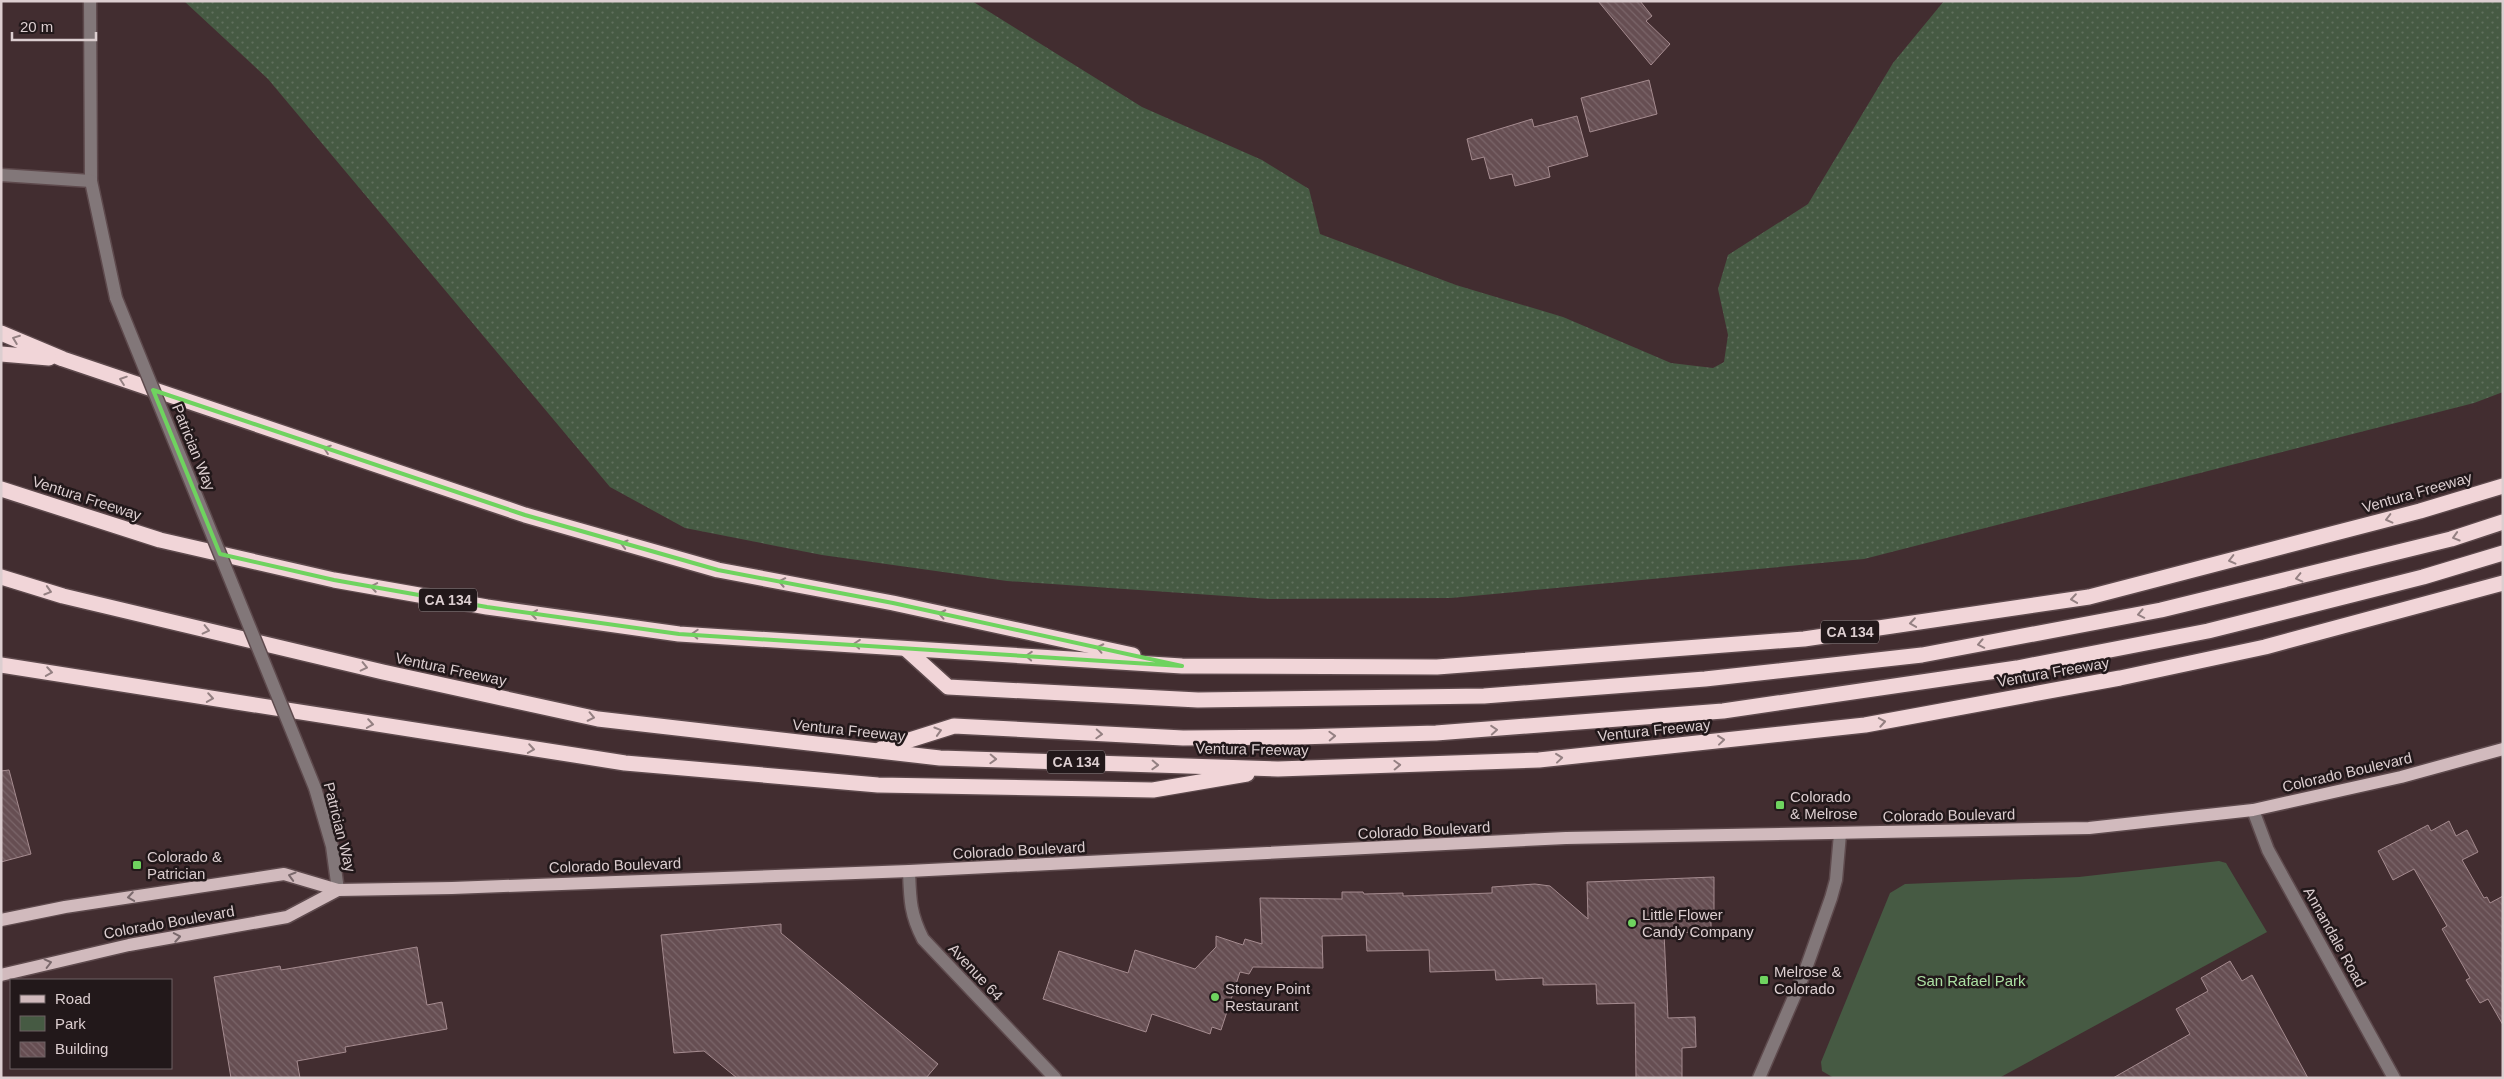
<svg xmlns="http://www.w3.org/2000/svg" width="2504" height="1079" font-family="Arial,sans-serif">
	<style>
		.grass { fill: url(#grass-dots) }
		.green { fill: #465a43 }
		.building { fill: url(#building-back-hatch); stroke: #a58b8f }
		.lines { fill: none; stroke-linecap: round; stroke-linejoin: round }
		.minor-casing { stroke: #5e4a4d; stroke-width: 15 }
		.major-casing { stroke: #5e4a4d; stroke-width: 15 }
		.highway-casing { stroke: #5e4a4d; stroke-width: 18 }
		.minor { stroke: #827779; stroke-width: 12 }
		.major { stroke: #d1babd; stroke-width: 12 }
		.highway { stroke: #f1d5d8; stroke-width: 15 }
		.minor-bridge-casing { stroke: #5e4a4d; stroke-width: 15; stroke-linecap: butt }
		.minor-bridge { stroke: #827779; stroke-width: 12 }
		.oneway { stroke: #948082 }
		.oneway2 { stroke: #7a696c }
		.marked { fill: none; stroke: #6fd35f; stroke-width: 4; stroke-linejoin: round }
		.poi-dot { fill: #6fd35f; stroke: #22181a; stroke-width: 2 }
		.labels { text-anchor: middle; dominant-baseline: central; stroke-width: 5; stroke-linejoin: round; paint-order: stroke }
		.shield { fill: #22181a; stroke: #a49799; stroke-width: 1 }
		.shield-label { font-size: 14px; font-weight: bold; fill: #dcced0 }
		.street-label { font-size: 15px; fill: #dcced0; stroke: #22181a }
		.poi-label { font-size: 15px; fill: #dcced0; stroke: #22181a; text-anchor: start }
		.park-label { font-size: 15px; fill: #ace0a3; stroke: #22181a }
	</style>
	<defs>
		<pattern id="grass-dots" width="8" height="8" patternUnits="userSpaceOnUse" patternTransform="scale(1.25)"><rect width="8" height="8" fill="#465a43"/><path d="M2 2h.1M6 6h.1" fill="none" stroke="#60705d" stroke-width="1.8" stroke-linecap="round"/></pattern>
		<pattern id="building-back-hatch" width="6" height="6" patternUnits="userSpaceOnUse" patternTransform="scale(1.25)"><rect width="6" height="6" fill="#664e52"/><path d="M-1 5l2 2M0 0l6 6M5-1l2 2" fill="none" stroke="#7b666a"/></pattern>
	</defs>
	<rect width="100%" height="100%" fill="#422d30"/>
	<path class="grass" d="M 184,1 L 972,1 L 1142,107 L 1262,160 L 1309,189 L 1320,234 L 1456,285 L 1563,317 L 1671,363 L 1713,368 L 1724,362 L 1728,335 L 1718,289 L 1728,255 L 1808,204 L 1893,63 L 1944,1 L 2503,1 L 2503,392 L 2474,403 L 1864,559 L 1451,598 L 1269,599 L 1007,581 L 822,555 L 685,528 L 610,487 L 268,79 Z"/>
	<path class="green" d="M 2219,861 L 2226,863 L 2267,932 L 1999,1078 L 1834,1078 L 1822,1071 L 1821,1062 L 1890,893 L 1905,884 L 2079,877 Z"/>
	<g class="building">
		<path d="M 1598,1 L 1640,1 L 1652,16 L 1646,21 L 1670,44 L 1651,65 Z"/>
		<path d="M 1649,80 L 1657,114 L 1590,132 L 1581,98 Z"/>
		<path d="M 1577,116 L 1588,156 L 1548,167 L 1550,177 L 1515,186 L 1512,174 L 1490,179 L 1484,157 L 1472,160 L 1467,139 L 1532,119 L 1534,127 Z"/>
		<path d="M 9,770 L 31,854 L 1,862 L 1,771 Z"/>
		<path d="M 2449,821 L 2456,836 L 2467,830 L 2478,852 L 2462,860 L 2484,898 L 2487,897 L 2490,903 L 2503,896 L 2503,1025 L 2488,999 L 2480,1003 L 2466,980 L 2470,978 L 2442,929 L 2447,926 L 2414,869 L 2393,880 L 2378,851 L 2428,825 L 2431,831 Z"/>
		<path d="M 1714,877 L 1714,911 L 1711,911 L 1711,932 L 1664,933 L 1668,1018 L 1695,1017 L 1696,1047 L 1682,1048 L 1682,1078 L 1636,1078 L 1635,1003 L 1597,1004 L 1596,984 L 1543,985 L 1543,978 L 1496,980 L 1495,970 L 1430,972 L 1429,950 L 1367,951 L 1366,935 L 1322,936 L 1323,968 L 1253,967 L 1249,974 L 1240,972 L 1221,1030 L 1212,1027 L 1210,1034 L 1152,1014 L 1146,1032 L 1043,999 L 1059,951 L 1128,973 L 1135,950 L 1195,969 L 1216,947 L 1216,936 L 1243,945 L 1245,939 L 1262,944 L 1260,898 L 1342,899 L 1342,892 L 1363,892 L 1364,894 L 1403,893 L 1403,896 L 1492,893 L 1492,887 L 1535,884 L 1550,886 L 1588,919 L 1587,882 Z"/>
		<path d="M 781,924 L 781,933 L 938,1064 L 926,1078 L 737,1078 L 704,1051 L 674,1053 L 661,935 Z"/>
		<path d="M 417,947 L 427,1005 L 442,1002 L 447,1029 L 345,1047 L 346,1052 L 297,1061 L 300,1078 L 231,1078 L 214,977 L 280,966 L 281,970 Z"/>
		<path d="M 2230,961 L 2242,981 L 2252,975 L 2308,1078 L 2113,1078 L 2190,1034 L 2176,1009 L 2208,991 L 2201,978 Z"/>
	</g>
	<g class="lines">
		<g class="minor-casing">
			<g id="minor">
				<path d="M 90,1 L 91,181 L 116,298"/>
				<path d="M 1,175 L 91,181"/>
				<path d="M 315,788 L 332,846 L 338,890"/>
				<path d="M 2253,810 L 2268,850 L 2394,1078"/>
				<path d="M 909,871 C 910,899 910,914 923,939 L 1055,1078"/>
				<path d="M 1759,1078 L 1804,974 L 1831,898 L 1836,880 L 1840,834"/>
			</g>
		</g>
		<g class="major-casing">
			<g id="major">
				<path d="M 1,920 L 65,907 L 284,874 L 338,890 L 452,888 L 909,871 L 1566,838 L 2089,828 L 2253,810 L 2401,777 L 2503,749"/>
				<path d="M 1,975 L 129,945 L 287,917 L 338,890"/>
			</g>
		</g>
		<g class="highway-casing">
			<g id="highway">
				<path d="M 1,333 L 63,359 L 525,515 L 718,570 L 893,603 L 1133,655"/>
				<path d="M 1,354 L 49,358"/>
				<path d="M 1,489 L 160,540 L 334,580 L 487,607 L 679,634 L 1182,666 L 1437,667 L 1804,639 L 2089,597 L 2420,511 L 2503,486"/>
				<path d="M 1,577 L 63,596 L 383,672 L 598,719 L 940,758 L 1278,769 L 1539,760 L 1865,725 L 2120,678 L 2265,647 L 2503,583"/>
				<path d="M 906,649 L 948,687 L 1198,700 L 1484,696 L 1705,679 L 1922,655 L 2161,610 L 2451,539 L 2503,522"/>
				<path d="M 1,665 L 625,763 L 878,785 L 1153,790 L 1247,774"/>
				<path d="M 881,749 L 954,726 L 1183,738 L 1298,737 L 1436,733 L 1723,711 L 2017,668 L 2208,631 L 2423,577 L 2503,553"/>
			</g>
		</g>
		<use href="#minor" class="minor"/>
		<use href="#major" class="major"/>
		<use href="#highway" class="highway"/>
		<g class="minor-bridge-casing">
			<path id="minor-bridge" d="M 116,298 L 315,788"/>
		</g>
		<use href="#minor-bridge" class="minor-bridge"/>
	</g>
	<defs><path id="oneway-chevron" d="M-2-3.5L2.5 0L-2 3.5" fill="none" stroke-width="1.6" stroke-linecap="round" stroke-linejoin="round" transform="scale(1.25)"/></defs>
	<g class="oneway">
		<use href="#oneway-chevron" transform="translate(16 339) rotate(-159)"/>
		<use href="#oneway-chevron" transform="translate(123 380) rotate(-161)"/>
		<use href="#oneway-chevron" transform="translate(327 449) rotate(-161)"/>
		<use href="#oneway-chevron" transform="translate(2389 519) rotate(166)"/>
		<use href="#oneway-chevron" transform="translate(2456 537) rotate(163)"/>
		<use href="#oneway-chevron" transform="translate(624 544) rotate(-164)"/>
		<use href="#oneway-chevron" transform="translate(2232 560) rotate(166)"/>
		<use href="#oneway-chevron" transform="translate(2299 578) rotate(167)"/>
		<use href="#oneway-chevron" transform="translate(782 582) rotate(-169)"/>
		<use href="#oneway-chevron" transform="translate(374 587) rotate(-170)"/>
		<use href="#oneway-chevron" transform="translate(48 591) rotate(17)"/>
		<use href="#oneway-chevron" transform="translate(2074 599) rotate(172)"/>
		<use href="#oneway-chevron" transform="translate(534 614) rotate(-172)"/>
		<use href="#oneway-chevron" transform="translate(942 614) rotate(-168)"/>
		<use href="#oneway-chevron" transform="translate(2141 614) rotate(169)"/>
		<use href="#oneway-chevron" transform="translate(1913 623) rotate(172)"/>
		<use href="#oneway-chevron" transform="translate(206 630) rotate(13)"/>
		<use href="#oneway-chevron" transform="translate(695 634) rotate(-177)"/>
		<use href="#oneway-chevron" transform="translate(857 644) rotate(-175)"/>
		<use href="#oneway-chevron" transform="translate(1981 644) rotate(169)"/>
		<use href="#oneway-chevron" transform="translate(1100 648) rotate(-168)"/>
		<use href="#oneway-chevron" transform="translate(1029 656) rotate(-176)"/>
		<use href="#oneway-chevron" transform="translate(364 667) rotate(13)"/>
		<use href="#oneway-chevron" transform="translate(49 672) rotate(9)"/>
		<use href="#oneway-chevron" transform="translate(210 698) rotate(9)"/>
		<use href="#oneway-chevron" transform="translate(591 717) rotate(12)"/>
		<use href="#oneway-chevron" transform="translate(1882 722) rotate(-10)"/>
		<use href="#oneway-chevron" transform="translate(370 724) rotate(9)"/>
		<use href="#oneway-chevron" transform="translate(1494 730) rotate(-4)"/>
		<use href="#oneway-chevron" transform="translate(938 731) rotate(-17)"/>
		<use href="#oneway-chevron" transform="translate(1099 734) rotate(3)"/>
		<use href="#oneway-chevron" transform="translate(1332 736) rotate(-2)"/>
		<use href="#oneway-chevron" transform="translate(1721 740) rotate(-6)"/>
		<use href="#oneway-chevron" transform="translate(531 749) rotate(9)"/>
		<use href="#oneway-chevron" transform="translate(1559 758) rotate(-6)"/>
		<use href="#oneway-chevron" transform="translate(993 759) rotate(2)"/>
		<use href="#oneway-chevron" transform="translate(1155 765) rotate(2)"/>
		<use href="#oneway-chevron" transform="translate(1397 765) rotate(-2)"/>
	</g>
	<g class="oneway2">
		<use href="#oneway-chevron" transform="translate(292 876) rotate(-164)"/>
		<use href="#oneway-chevron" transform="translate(131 897) rotate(171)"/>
		<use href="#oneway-chevron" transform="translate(177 937) rotate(-10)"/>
		<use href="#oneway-chevron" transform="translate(48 963) rotate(-14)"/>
	</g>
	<path class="marked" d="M 153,390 L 525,515 L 718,570 L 893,603 L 1182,666 L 679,634 L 487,607 L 334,580 L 220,554 Z"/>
	<g class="poi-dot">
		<rect x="1775" y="800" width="10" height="10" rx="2.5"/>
		<rect x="132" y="860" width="10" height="10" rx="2.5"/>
		<circle cx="1632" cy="923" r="5"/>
		<rect x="1759" y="975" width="10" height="10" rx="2.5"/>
		<circle cx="1215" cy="997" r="5"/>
	</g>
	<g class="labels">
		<g class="shield">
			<rect x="419" y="588.5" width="58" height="23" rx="4"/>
			<rect x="1821" y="620.5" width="58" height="23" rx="4"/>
			<rect x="1047" y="750.5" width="58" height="23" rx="4"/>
		</g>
		<g class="shield-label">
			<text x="448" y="600">CA 134</text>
			<text x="1850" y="632">CA 134</text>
			<text x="1076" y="762">CA 134</text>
		</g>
		<g class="street-label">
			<text transform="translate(194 447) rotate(68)">Patrician Way</text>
			<text transform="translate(2417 492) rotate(-16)">Ventura Freeway</text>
			<text transform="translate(87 498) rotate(18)">Ventura Freeway</text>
			<text transform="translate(451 669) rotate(12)">Ventura Freeway</text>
			<text transform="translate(2053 672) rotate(-10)">Ventura Freeway</text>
			<text transform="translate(849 730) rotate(6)">Ventura Freeway</text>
			<text transform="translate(1654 730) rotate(-6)">Ventura Freeway</text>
			<text transform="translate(1252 749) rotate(1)">Ventura Freeway</text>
			<text transform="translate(2347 772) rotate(-13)">Colorado Boulevard</text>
			<text transform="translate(1949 815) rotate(-1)">Colorado Boulevard</text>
			<text transform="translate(340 827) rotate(76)">Patrician Way</text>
			<text transform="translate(1424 830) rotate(-3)">Colorado Boulevard</text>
			<text transform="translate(1019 850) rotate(-3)">Colorado Boulevard</text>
			<text transform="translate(615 865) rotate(-2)">Colorado Boulevard</text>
			<text transform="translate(169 922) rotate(-10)">Colorado Boulevard</text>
			<text transform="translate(2335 937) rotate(61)">Annandale Road</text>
			<text transform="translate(976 972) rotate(47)">Avenue 64</text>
		</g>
		<g class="poi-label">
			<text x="1790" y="796">Colorado<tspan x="1790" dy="17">&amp; Melrose</tspan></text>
			<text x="147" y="856">Colorado &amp;<tspan x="147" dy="17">Patrician</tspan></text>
			<text x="1642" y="914">Little Flower<tspan x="1642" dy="17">Candy Company</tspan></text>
			<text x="1774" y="971">Melrose &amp;<tspan x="1774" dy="17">Colorado</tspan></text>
			<text x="1225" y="988">Stoney Point<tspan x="1225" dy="17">Restaurant</tspan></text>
		</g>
		<g class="park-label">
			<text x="1971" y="980">San Rafael Park</text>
		</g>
	</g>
	<rect width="2504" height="1079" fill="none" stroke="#dcced0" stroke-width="5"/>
	<rect x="10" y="979" width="162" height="90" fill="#22181a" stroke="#6c6163"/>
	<rect x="20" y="995" width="25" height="8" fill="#d1babd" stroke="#6c6163"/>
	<text x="55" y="1004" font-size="15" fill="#dcced0">Road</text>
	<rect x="20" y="1016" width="25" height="15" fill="#465a43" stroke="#6c6163"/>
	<text x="55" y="1029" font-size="15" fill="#dcced0">Park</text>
	<rect x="20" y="1042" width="25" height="15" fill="url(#building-back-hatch)" stroke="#6c6163"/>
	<text x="55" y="1054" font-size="15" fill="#dcced0">Building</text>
	<path d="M12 32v8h84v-8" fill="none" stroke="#dcced0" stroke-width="2.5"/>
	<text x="20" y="32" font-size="15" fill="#dcced0" stroke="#22181a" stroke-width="4" paint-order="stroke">20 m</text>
</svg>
